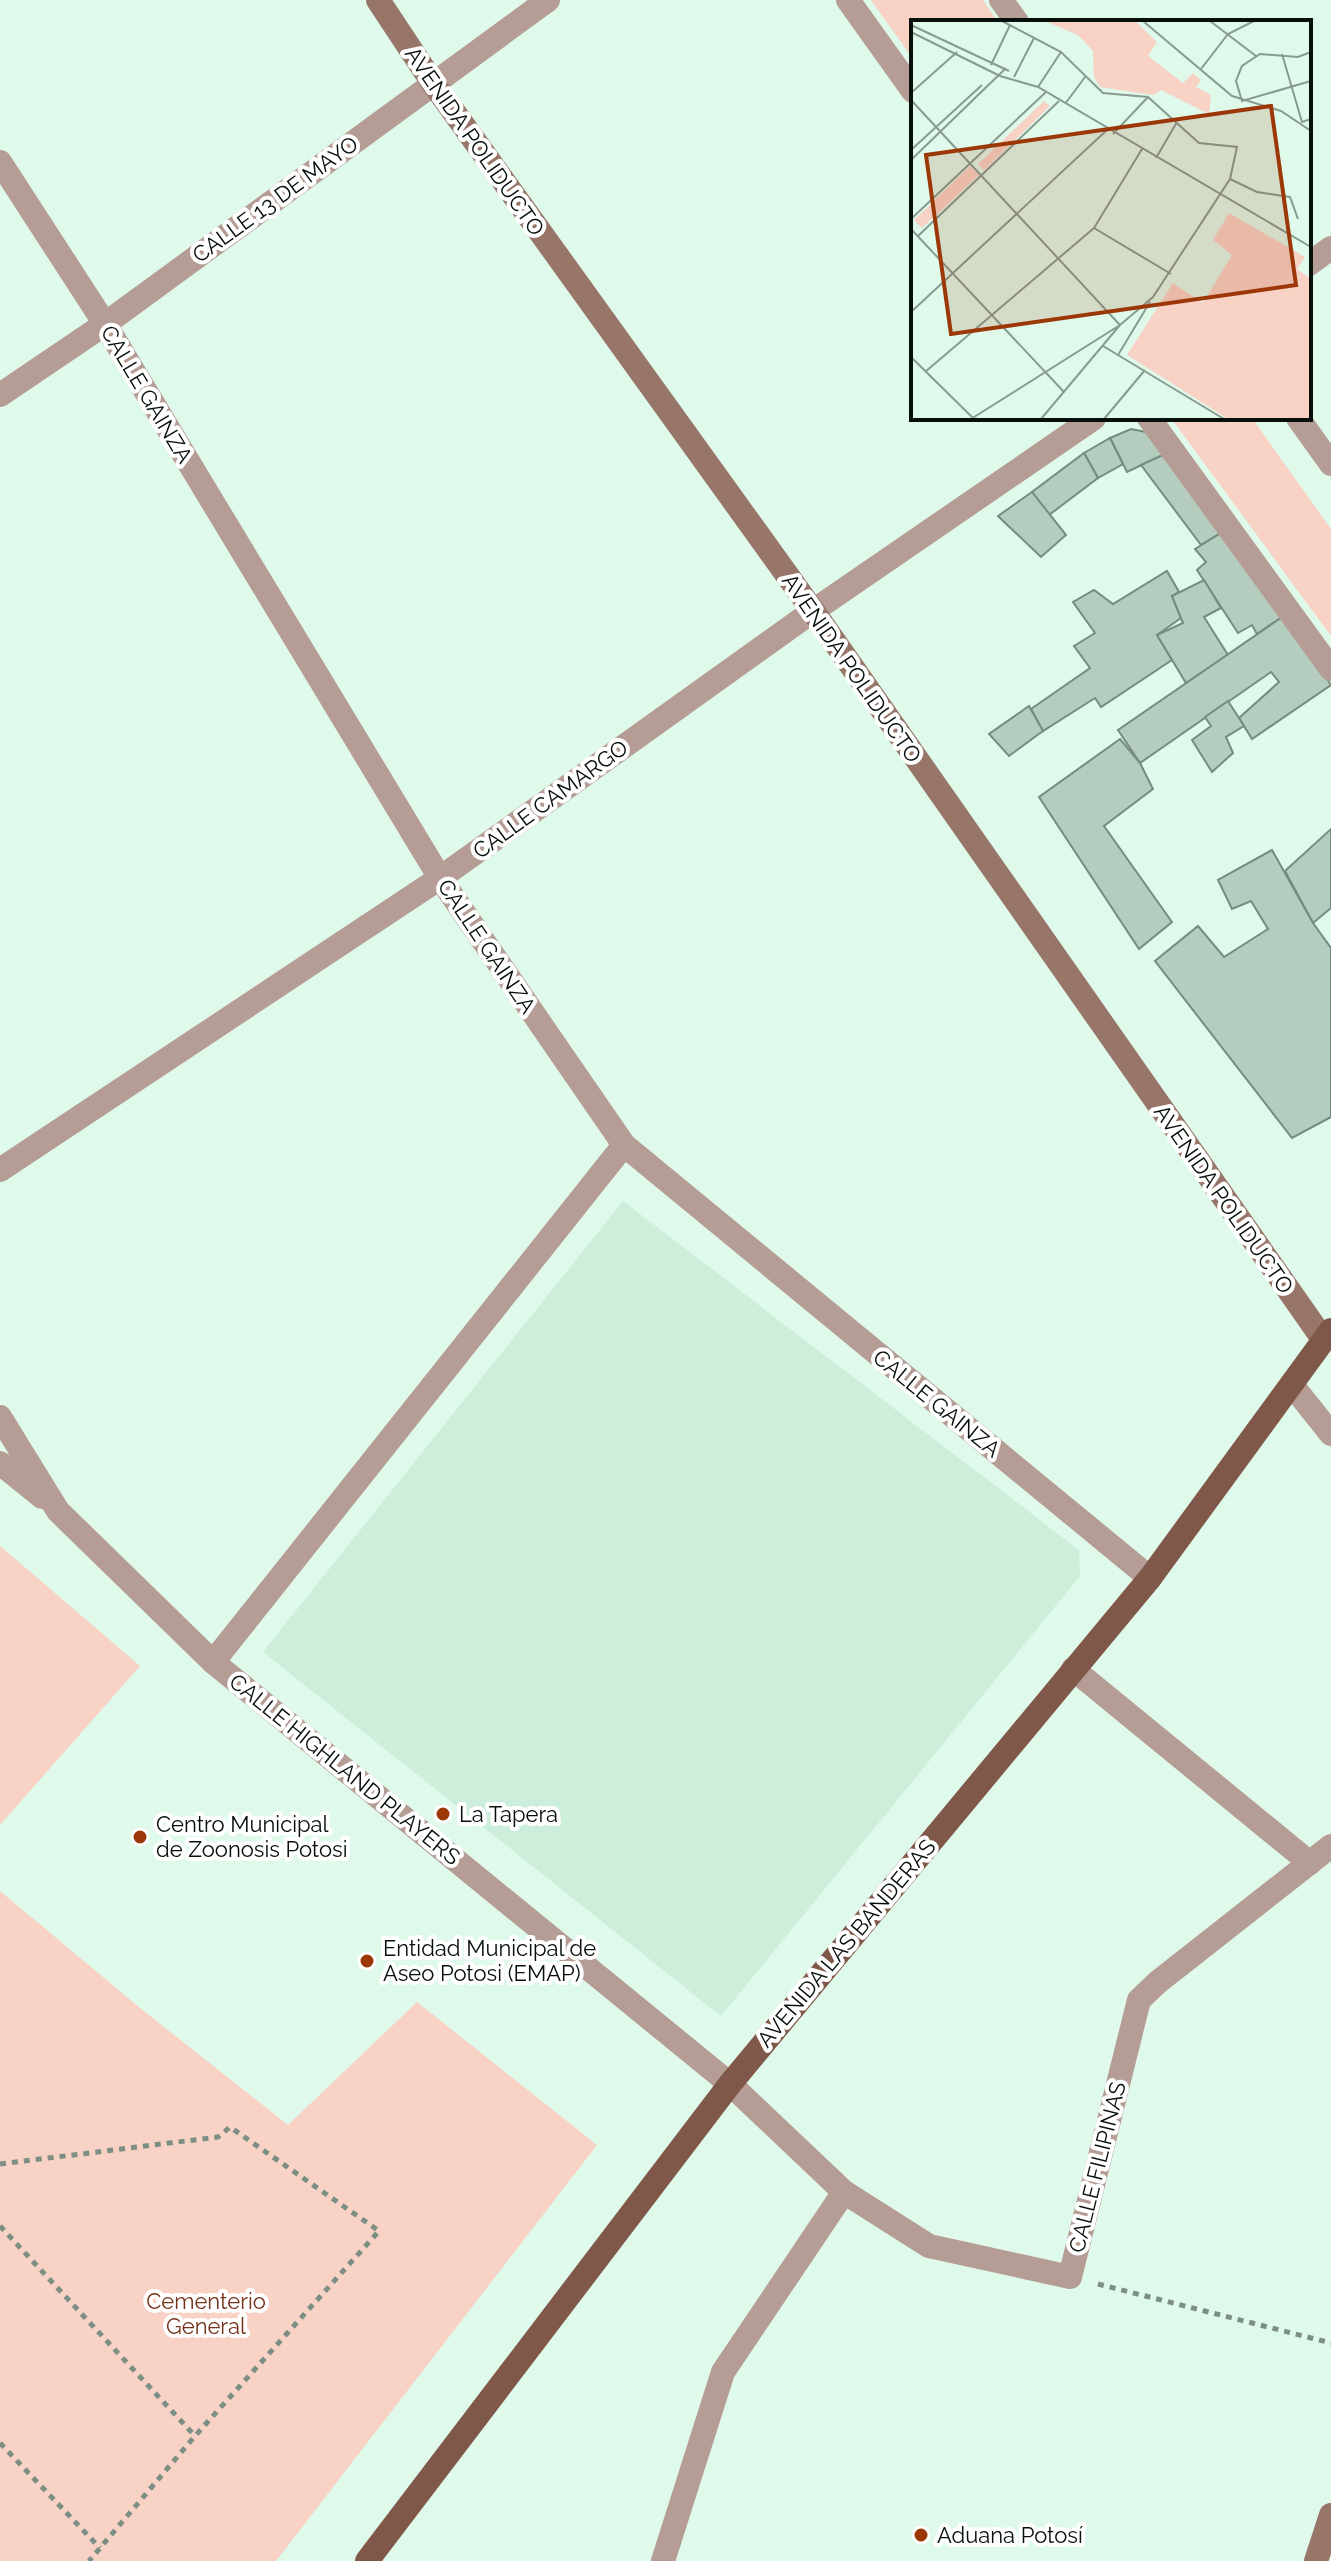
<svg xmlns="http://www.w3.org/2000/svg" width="1331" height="2561" font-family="Raleway,sans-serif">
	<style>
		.built { fill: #cceedb }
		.green { fill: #f7d2c5 }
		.building { fill: #b4cdbf; stroke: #758c7f; stroke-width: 2 }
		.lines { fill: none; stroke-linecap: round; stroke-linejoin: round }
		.path { stroke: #7d8f85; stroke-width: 5; stroke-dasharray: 6 6; stroke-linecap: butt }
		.street { stroke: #b59d95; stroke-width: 24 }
		.secondary { stroke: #977569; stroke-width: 24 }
		.primary { stroke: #80584a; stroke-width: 24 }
		.poi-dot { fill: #9c3807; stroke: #fff; stroke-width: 3 }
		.labels { text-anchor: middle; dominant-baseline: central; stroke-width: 8; stroke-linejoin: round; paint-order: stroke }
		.street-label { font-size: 22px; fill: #060f0a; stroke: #fff }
		.poi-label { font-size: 22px; fill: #060f0a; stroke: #fff; text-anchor: start }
		.park-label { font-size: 22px; fill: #74331a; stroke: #fff }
		.inset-road { fill: none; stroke: #889b90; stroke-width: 2 }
		.view { fill: #9c3807; fill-opacity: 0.15; stroke: #9c3807; stroke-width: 4 }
		.inset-edge { fill: none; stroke: #060f0a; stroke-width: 4 }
	</style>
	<rect width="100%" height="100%" fill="#dff9ea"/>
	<path class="built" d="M 623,1201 L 1079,1550 L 1080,1576 L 721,2016 L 263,1652 Z"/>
	<g class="green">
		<path d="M 871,0 L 983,0 L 998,22 L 913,22 L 913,59 Z"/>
		<path d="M 1171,418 L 1252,418 L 1331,529 L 1331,636 Z"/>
		<path d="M 0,1546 L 140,1666 L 0,1825 Z"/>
		<path d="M 0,1891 L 140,2008 L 288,2125 L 417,2002 L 597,2145 L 276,2561 L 0,2561 Z"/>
	</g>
	<g class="building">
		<path d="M 1131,429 L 1151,433 L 1163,455 L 1127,472 L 1110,438 Z"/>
		<path d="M 1110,438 L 1123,464 L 1098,478 L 1084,453 Z"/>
		<path d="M 1084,453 L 1098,478 L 1049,515 L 1032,492 Z"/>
		<path d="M 1163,455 L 1222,532 L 1201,545 L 1141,465 Z"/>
		<path d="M 1032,492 L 1066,535 L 1041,557 L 998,516 Z"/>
		<path d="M 1229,528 L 1285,615 L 1257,634 L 1252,625 L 1238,633 L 1197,570 L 1206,562 L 1195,549 Z"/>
		<path d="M 1167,571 L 1179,592 L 1172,596 L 1181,618 L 1157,635 L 1172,660 L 1101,707 L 1095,698 L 1043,731 L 1031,709 L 1090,668 L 1074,646 L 1095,633 L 1073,602 L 1094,590 L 1113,604 Z"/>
		<path d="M 1204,580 L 1221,608 L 1204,617 L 1228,655 L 1186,683 L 1157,635 L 1183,623 L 1172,596 Z"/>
		<path d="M 1285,615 L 1331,685 L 1252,739 L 1239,718 L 1279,682 L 1271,672 L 1140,763 L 1118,730 Z"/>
		<path d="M 1228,701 L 1244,726 L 1226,737 L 1233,753 L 1212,772 L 1192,740 L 1211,726 L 1205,717 Z"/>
		<path d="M 1029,706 L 1043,731 L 1009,756 L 989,734 Z"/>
		<path d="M 1120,739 L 1140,763 L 1153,789 L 1104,826 L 1172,922 L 1139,949 L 1039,797 Z"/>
		<path d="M 1331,829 L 1331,908 L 1313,923 L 1285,871 Z"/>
		<path d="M 1272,850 L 1313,923 L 1331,948 L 1331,1117 L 1292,1138 L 1155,961 L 1198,926 L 1224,957 L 1268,929 L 1251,901 L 1232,909 L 1218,880 Z"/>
	</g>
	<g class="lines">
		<g class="path">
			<path d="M 0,2164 L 218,2137 L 230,2127 L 379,2231 L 195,2436 L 89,2561"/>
			<path d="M 0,2226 L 195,2436"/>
			<path d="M 1098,2284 L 1331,2343"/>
			<path d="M 0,2443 L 100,2548"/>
		</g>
		<g class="street">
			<path d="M 848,0 L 913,91"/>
			<path d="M 1001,0 L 1017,22"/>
			<path d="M 0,162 L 105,324 L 440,878 L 624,1145 L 1150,1578"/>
			<path d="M 1309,264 L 1331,248"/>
			<path d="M 0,395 L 105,324 L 548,0"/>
			<path d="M 1149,418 L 1331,669"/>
			<path d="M 1298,418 L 1331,464"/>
			<path d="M 0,1170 L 440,878 L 813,611 L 1094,418"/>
			<path d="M 1292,1385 L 1331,1434"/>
			<path d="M 0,1417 L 58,1511 L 213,1662 L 730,2084 L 844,2192 L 929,2246 L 1070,2277 L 1139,2000 L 1158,1982 L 1331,1846"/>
			<path d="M 0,1463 L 42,1497"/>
			<path d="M 213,1662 L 624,1145"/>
			<path d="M 1073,1669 L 1310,1863"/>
			<path d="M 663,2561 L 723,2372 L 844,2192"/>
		</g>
		<g class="secondary">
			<path d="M 378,0 L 433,83 L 813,611 L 1323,1339"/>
			<path d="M 1316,2561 L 1331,2515"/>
		</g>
		<path class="primary" d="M 367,2561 L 730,2084 L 1150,1578 L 1331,1330"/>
	</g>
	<g class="poi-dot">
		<circle cx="443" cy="1814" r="8"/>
		<circle cx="140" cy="1837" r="8"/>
		<circle cx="367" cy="1961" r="8"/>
		<circle cx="921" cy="2535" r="8"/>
	</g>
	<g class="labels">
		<g class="street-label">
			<text transform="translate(475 141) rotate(55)">AVENIDA POLIDUCTO</text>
			<text transform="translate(275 199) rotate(-36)">CALLE 13 DE MAYO</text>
			<text transform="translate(147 394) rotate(59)">CALLE GAINZA</text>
			<text transform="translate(852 668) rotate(55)">AVENIDA POLIDUCTO</text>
			<text transform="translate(550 799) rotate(-36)">CALLE CAMARGO</text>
			<text transform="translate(487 946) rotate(56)">CALLE GAINZA</text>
			<text transform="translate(1224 1199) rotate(55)">AVENIDA POLIDUCTO</text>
			<text transform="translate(937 1403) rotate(39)">CALLE GAINZA</text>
			<text transform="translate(345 1769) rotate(39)">CALLE HIGHLAND PLAYERS</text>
			<text transform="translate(846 1943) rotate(-50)">AVENIDA LAS BANDERAS</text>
			<text transform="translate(1097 2167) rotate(-76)">CALLE FILIPINAS</text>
		</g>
		<g class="poi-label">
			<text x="459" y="1814">La Tapera</text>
			<text x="156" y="1824">Centro Municipal<tspan x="156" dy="25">de Zoonosis Potosi</tspan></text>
			<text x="383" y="1948">Entidad Municipal de<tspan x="383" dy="25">Aseo Potosi (EMAP)</tspan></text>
			<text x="937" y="2535">Aduana Potosí</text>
		</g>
		<g class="park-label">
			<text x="206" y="2301">Cementerio<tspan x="206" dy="25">General</tspan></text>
		</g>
	</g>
	<g transform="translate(911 20)">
		<rect width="400" height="400" fill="#dff9ea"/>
		<path d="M 134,1 L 224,1 L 246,22 L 237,36 L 272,63 L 282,53 L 290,60 L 285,67 L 300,75 L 298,94 L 250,70 L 242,75 L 189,67 L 183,57 L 182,31 L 167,15 ZM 133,81 L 139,86 L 73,150 L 67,144 ZM 59,146 L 68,155 L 11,208 L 3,200 ZM 318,193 L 394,237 L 386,249 L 400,259 L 400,399 L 317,399 L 216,335 L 262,263 L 292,283 L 321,235 L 302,220 Z" fill="#f7d2c5"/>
		<path class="inset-road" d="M 232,1 L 321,76 L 370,91 L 400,111M 299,1 L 345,36M 0,5 L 98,51M 0,12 L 89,56 L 127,67 L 400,227M 400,32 L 387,37 L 349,34 L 331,46 L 325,61 L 331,81 L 400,61M 371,34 L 391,102 L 400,99M 80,45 L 99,5M 290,49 L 317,14 L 343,1M 103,57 L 123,18M 127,67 L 150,32M 0,73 L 46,32M 0,80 L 209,305 L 130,399M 154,84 L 174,57M 202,114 L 237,77M 0,130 L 71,65M 245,138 L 266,102M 0,140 L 95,48M 319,159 L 346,172 L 379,177 L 387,199M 0,199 L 135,72M 183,208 L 260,254M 0,209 L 153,372M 7,216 L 148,81M 0,292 L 196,110M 192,326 L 313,399M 207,335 L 239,282M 0,337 L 63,399M 14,352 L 183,208 L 231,129M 60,399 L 209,305 L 242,277 L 319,159 L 326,127 L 288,123 L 237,77 L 192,73 L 150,32 L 91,1M 193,399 L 234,350"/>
		<path class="view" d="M 360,86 L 385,265 L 40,314 L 15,135 Z"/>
		<rect width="400" height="400" class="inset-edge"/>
	</g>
</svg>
